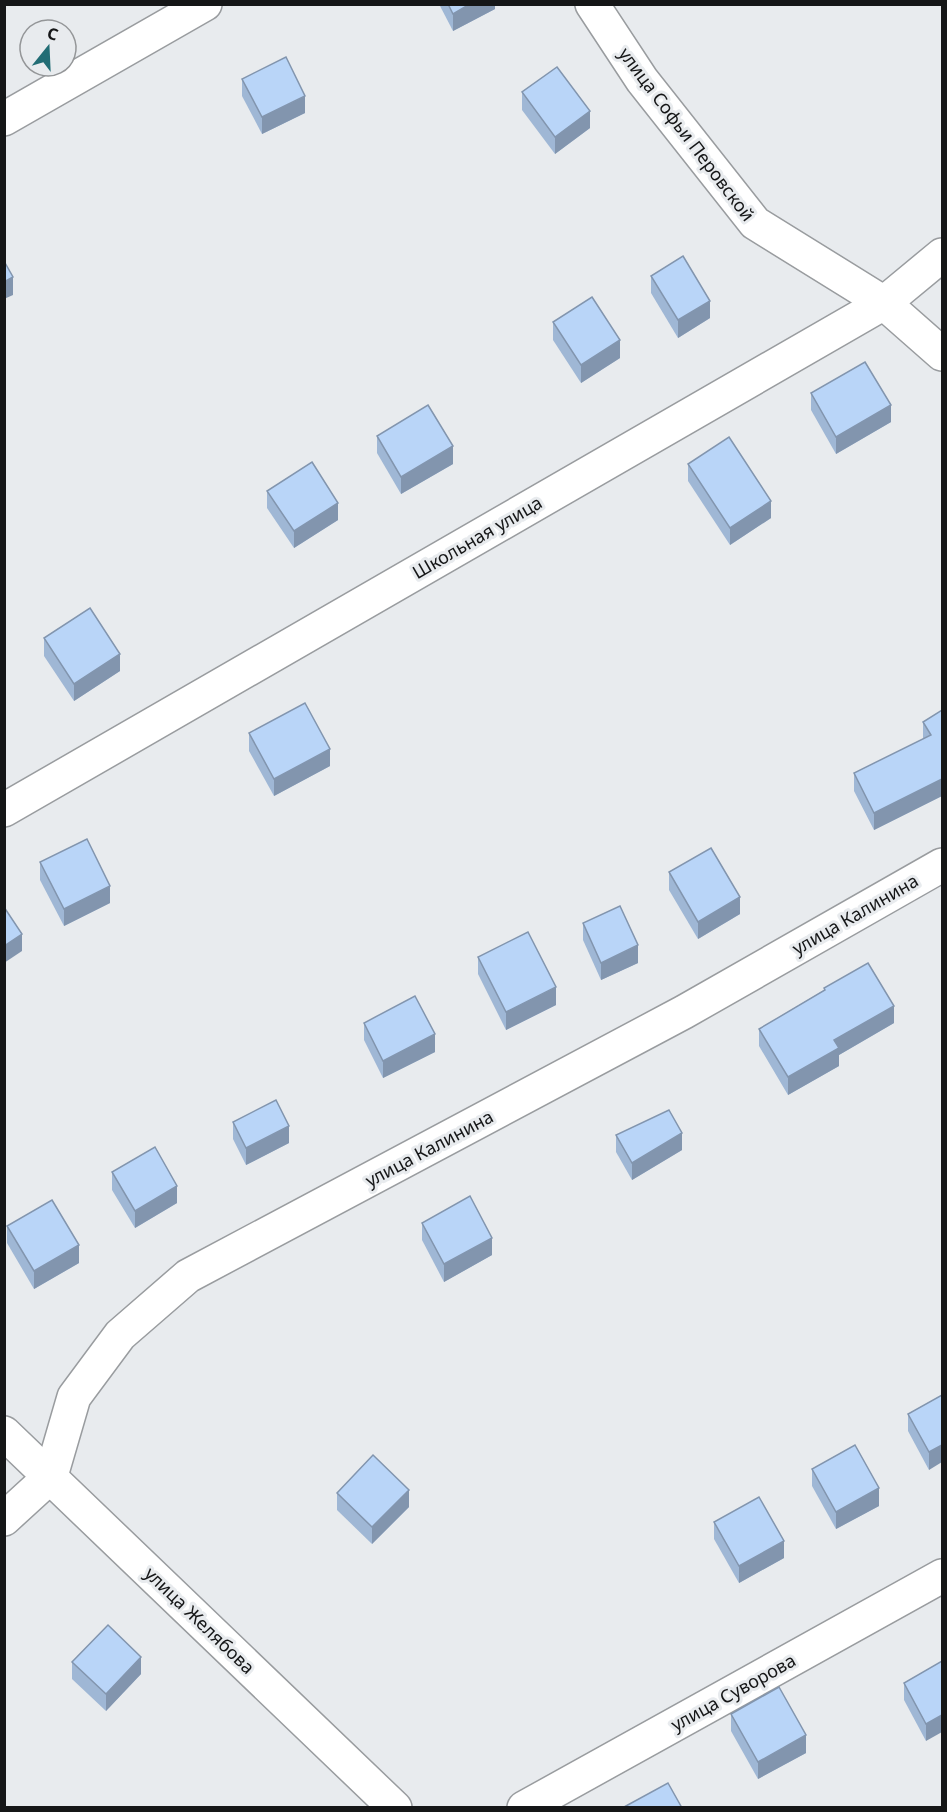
<svg xmlns="http://www.w3.org/2000/svg" width="947" height="1812" font-family="'Noto Sans',sans-serif">
	<style>
		.lines { fill: none; stroke-linecap: round; stroke-linejoin: round }
		.minor-casing { stroke: #999c9f; stroke-width: 36 }
		.minor { stroke: #fff; stroke-width: 33 }
		.wall { fill: #9fb7d5 }
		.shaded-wall { fill: #8295ae }
		.building { fill: #b9d5f8; stroke: #8295ae; stroke-width: 1.5 }
		.labels { text-anchor: middle; dominant-baseline: central; stroke-width: 6; stroke-linejoin: round; paint-order: stroke }
		.street-label { font-size: 18px; fill: #151617; stroke: #e8ebee }
	</style>
	<rect width="100%" height="100%" fill="#e8ebee"/>
	<g class="lines">
		<g class="minor-casing">
			<g id="minor">
				<path d="M 592,4 L 642,80 L 755,223 L 884,303 L 942,354"/>
				<path d="M 4,119 L 205,4"/>
				<path d="M 4,810 L 884,303 L 942,255"/>
				<path d="M 4,1433 L 395,1808"/>
				<path d="M 4,1519 L 51,1476 L 74,1397 L 120,1335 L 188,1276 L 684,1012 L 942,865"/>
				<path d="M 524,1808 L 942,1576"/>
			</g>
		</g>
		<use href="#minor" class="minor"/>
	</g>
	<g class="wall">
		<path d="M 439,4 L 495,4 L 495,9 L 453,31 Z"/>
		<path d="M 242,79 L 305,113 L 262,134 L 242,96 Z"/>
		<path d="M 522,92 L 590,128 L 555,154 L 522,110 Z"/>
		<path d="M 651,276 L 710,318 L 678,338 L 651,293 Z"/>
		<path d="M 553,322 L 620,358 L 581,383 L 553,340 Z"/>
		<path d="M 811,393 L 891,422 L 836,454 L 811,410 Z"/>
		<path d="M 377,436 L 453,464 L 401,494 L 377,453 Z"/>
		<path d="M 688,464 L 771,518 L 730,545 L 688,481 Z"/>
		<path d="M 267,491 L 338,520 L 294,548 L 267,508 Z"/>
		<path d="M 44,638 L 120,671 L 74,701 L 44,656 Z"/>
		<path d="M 942,710 L 942,796 L 874,830 L 854,791 L 854,773 L 923,739 L 923,722 Z"/>
		<path d="M 249,733 L 330,766 L 274,796 L 249,751 Z"/>
		<path d="M 40,862 L 110,903 L 64,926 L 40,880 Z"/>
		<path d="M 669,872 L 740,914 L 698,939 L 669,890 Z"/>
		<path d="M 583,923 L 638,963 L 601,980 L 583,940 Z"/>
		<path d="M 478,957 L 556,1005 L 506,1030 L 478,974 Z"/>
		<path d="M 824,988 L 894,1023 L 839,1055 L 839,1066 L 788,1095 L 759,1046 L 759,1029 L 824,990 Z"/>
		<path d="M 364,1023 L 435,1052 L 383,1078 L 364,1040 Z"/>
		<path d="M 233,1122 L 289,1143 L 246,1165 L 233,1139 Z"/>
		<path d="M 616,1135 L 682,1150 L 632,1180 L 616,1152 Z"/>
		<path d="M 112,1172 L 177,1203 L 135,1228 L 112,1190 Z"/>
		<path d="M 422,1223 L 492,1255 L 444,1282 L 422,1240 Z"/>
		<path d="M 7,1226 L 79,1263 L 34,1289 L 7,1243 Z"/>
		<path d="M 942,1395 L 929,1470 L 908,1431 L 908,1414 Z"/>
		<path d="M 812,1469 L 879,1506 L 836,1529 L 812,1486 Z"/>
		<path d="M 337,1493 L 409,1507 L 372,1544 L 337,1510 Z"/>
		<path d="M 714,1522 L 784,1558 L 739,1583 L 714,1539 Z"/>
		<path d="M 942,1661 L 926,1741 L 904,1700 L 904,1683 Z"/>
		<path d="M 72,1662 L 141,1674 L 106,1711 L 72,1679 Z"/>
		<path d="M 731,1714 L 806,1753 L 758,1779 L 731,1731 Z"/>
	</g>
	<g class="shaded-wall">
		<path d="M 470,4 L 495,4 L 495,9 L 453,31 L 453,14 Z"/>
		<path d="M 305,96 L 305,113 L 262,134 L 262,117 Z"/>
		<path d="M 590,111 L 590,128 L 555,154 L 555,137 Z"/>
		<path d="M 13,277 L 13,295 L 4,299 L 4,282 Z"/>
		<path d="M 710,301 L 710,318 L 678,338 L 678,320 Z"/>
		<path d="M 620,340 L 620,358 L 581,383 L 581,365 Z"/>
		<path d="M 891,405 L 891,422 L 836,454 L 836,437 Z"/>
		<path d="M 453,446 L 453,464 L 401,494 L 401,477 Z"/>
		<path d="M 771,501 L 771,518 L 730,545 L 730,528 Z"/>
		<path d="M 338,503 L 338,520 L 294,548 L 294,531 Z"/>
		<path d="M 120,654 L 120,671 L 74,701 L 74,684 Z"/>
		<path d="M 330,749 L 330,766 L 274,796 L 274,779 Z"/>
		<path d="M 942,779 L 942,796 L 874,830 L 874,813 Z"/>
		<path d="M 110,886 L 110,903 L 64,926 L 64,909 Z"/>
		<path d="M 740,897 L 740,914 L 698,939 L 698,922 Z"/>
		<path d="M 22,934 L 22,951 L 4,963 L 4,946 Z"/>
		<path d="M 638,945 L 638,963 L 601,980 L 601,963 Z"/>
		<path d="M 556,987 L 556,1005 L 506,1030 L 506,1012 Z"/>
		<path d="M 894,1006 L 894,1023 L 839,1055 L 839,1066 L 788,1095 L 788,1077 L 834,1040 Z"/>
		<path d="M 435,1034 L 435,1052 L 383,1078 L 383,1061 Z"/>
		<path d="M 289,1126 L 289,1143 L 246,1165 L 246,1148 Z"/>
		<path d="M 682,1133 L 682,1150 L 632,1180 L 632,1163 Z"/>
		<path d="M 177,1186 L 177,1203 L 135,1228 L 135,1211 Z"/>
		<path d="M 492,1238 L 492,1255 L 444,1282 L 444,1264 Z"/>
		<path d="M 79,1245 L 79,1263 L 34,1289 L 34,1271 Z"/>
		<path d="M 942,1445 L 942,1462 L 929,1470 L 929,1452 Z"/>
		<path d="M 879,1488 L 879,1506 L 836,1529 L 836,1512 Z"/>
		<path d="M 409,1490 L 409,1507 L 372,1544 L 372,1527 Z"/>
		<path d="M 784,1541 L 784,1558 L 739,1583 L 739,1566 Z"/>
		<path d="M 141,1657 L 141,1674 L 106,1711 L 106,1694 Z"/>
		<path d="M 942,1715 L 942,1732 L 926,1741 L 926,1724 Z"/>
		<path d="M 806,1735 L 806,1753 L 758,1779 L 758,1762 Z"/>
	</g>
	<g class="building">
		<path d="M 448,4 L 470,4 L 453,14 Z"/>
		<path d="M 286,57 L 305,96 L 262,117 L 242,79 Z"/>
		<path d="M 557,67 L 590,111 L 555,137 L 522,92 Z"/>
		<path d="M 683,256 L 710,301 L 678,320 L 651,276 Z"/>
		<path d="M 4,261 L 13,277 L 4,282 Z"/>
		<path d="M 592,297 L 620,340 L 581,365 L 553,322 Z"/>
		<path d="M 865,362 L 891,405 L 836,437 L 811,393 Z"/>
		<path d="M 428,405 L 453,446 L 401,477 L 377,436 Z"/>
		<path d="M 729,437 L 771,501 L 730,528 L 688,464 Z"/>
		<path d="M 312,462 L 338,503 L 294,531 L 267,491 Z"/>
		<path d="M 90,608 L 120,654 L 74,684 L 44,638 Z"/>
		<path d="M 305,703 L 330,749 L 274,779 L 249,733 Z"/>
		<path d="M 942,710 L 942,779 L 874,813 L 854,773 L 931,735 L 923,722 Z"/>
		<path d="M 87,839 L 110,886 L 64,909 L 40,862 Z"/>
		<path d="M 711,848 L 740,897 L 698,922 L 669,872 Z"/>
		<path d="M 620,906 L 638,945 L 601,963 L 583,923 Z"/>
		<path d="M 4,907 L 22,934 L 4,946 Z"/>
		<path d="M 528,932 L 556,987 L 506,1012 L 478,957 Z"/>
		<path d="M 868,963 L 894,1006 L 834,1040 L 839,1048 L 788,1077 L 759,1029 L 825,990 L 824,988 Z"/>
		<path d="M 415,996 L 435,1034 L 383,1061 L 364,1023 Z"/>
		<path d="M 276,1100 L 289,1126 L 246,1148 L 233,1122 Z"/>
		<path d="M 669,1110 L 682,1133 L 632,1163 L 616,1135 Z"/>
		<path d="M 155,1147 L 177,1186 L 135,1211 L 112,1172 Z"/>
		<path d="M 470,1196 L 492,1238 L 444,1264 L 422,1223 Z"/>
		<path d="M 52,1200 L 79,1245 L 34,1271 L 7,1226 Z"/>
		<path d="M 942,1395 L 942,1445 L 929,1452 L 908,1414 Z"/>
		<path d="M 855,1445 L 879,1488 L 836,1512 L 812,1469 Z"/>
		<path d="M 373,1455 L 409,1490 L 372,1527 L 337,1493 Z"/>
		<path d="M 759,1497 L 784,1541 L 739,1566 L 714,1522 Z"/>
		<path d="M 108,1625 L 141,1657 L 106,1694 L 72,1662 Z"/>
		<path d="M 942,1661 L 942,1715 L 926,1724 L 904,1683 Z"/>
		<path d="M 779,1687 L 806,1735 L 758,1762 L 731,1714 Z"/>
		<path d="M 668,1783 L 682,1808 L 624,1808 L 624,1807 Z"/>
	</g>
	<g class="labels">
		<g class="street-label">
			<text transform="translate(687 134) rotate(53)">улица Софьи Перовской</text>
			<text transform="translate(477 537) rotate(-30)">Школьная улица</text>
			<text transform="translate(855 914) rotate(-30)">улица Калинина</text>
			<text transform="translate(429 1148) rotate(-28)">улица Калинина</text>
			<text transform="translate(200 1620) rotate(44)">улица Желябова</text>
			<text transform="translate(733 1692) rotate(-29)">улица Суворова</text>
		</g>
	</g>
	<rect width="947" height="1812" fill="none" stroke="#151617" stroke-width="12"/>
	<g transform="translate(48 48) rotate(18)"><circle r="28" fill="#e8ebee" stroke="#949698" stroke-width="1.5"/>
	<path d="M0-4.5L10 22L0 15L-10 22Z" fill="#226d75"/>
	<text y="-9" font-size="16" font-weight="bold" text-anchor="middle" fill="#151617">С</text>
	</g>
</svg>
